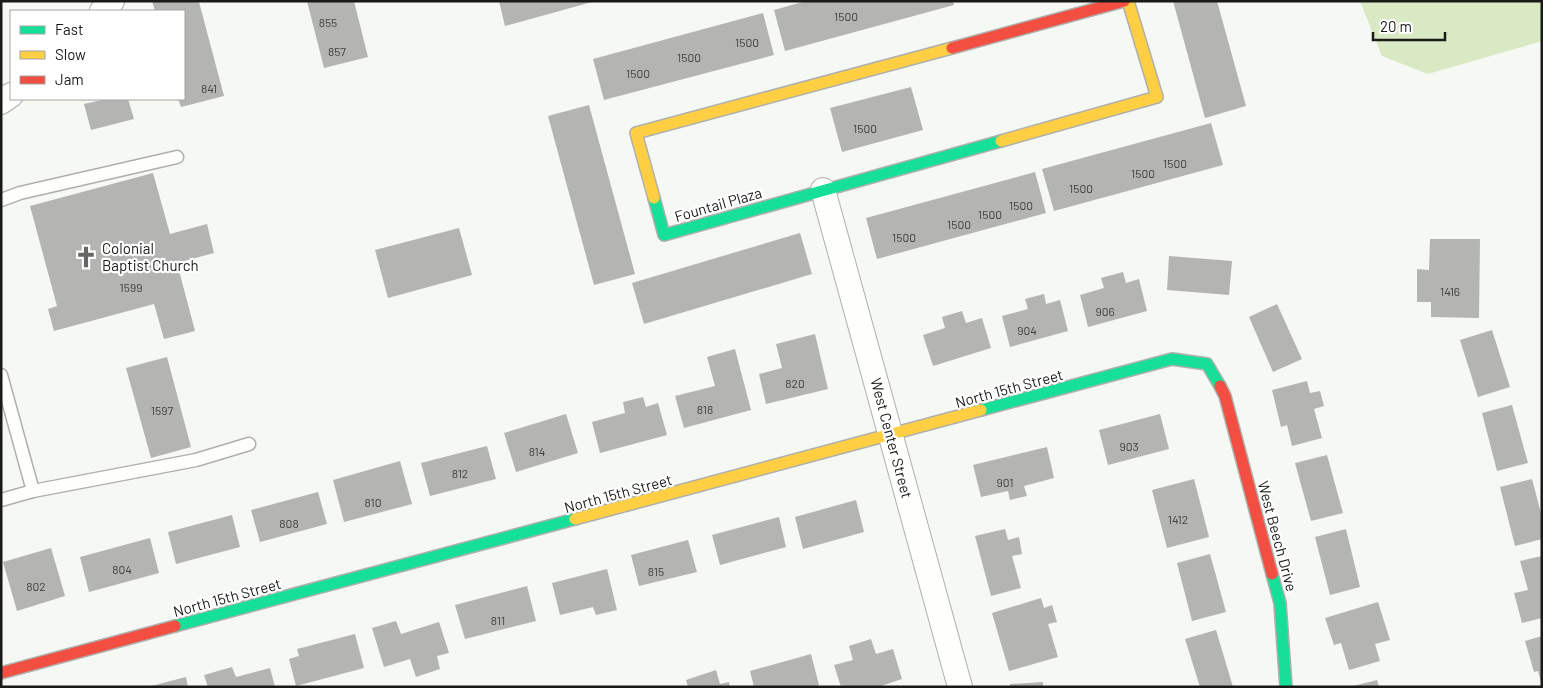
<svg xmlns="http://www.w3.org/2000/svg" width="1543" height="688" font-family="Barlow,sans-serif">
	<style>
		.water { fill: #d8e9c3 }
		.building { fill: #b4b5b2 }
		.lines { fill: none; stroke-linecap: round; stroke-linejoin: round }
		.lane-casing { stroke: #afb0ad; stroke-width: 15 }
		.street-casing { stroke: #afb0ad; stroke-width: 26 }
		.fast-casing { stroke: #afb0ad; stroke-width: 14 }
		.slow-casing { stroke: #afb0ad; stroke-width: 14 }
		.jam-casing { stroke: #afb0ad; stroke-width: 14 }
		.lane { stroke: #fefefd; stroke-width: 12 }
		.street { stroke: #fefefd; stroke-width: 24 }
		.fast { stroke: #16e098; stroke-width: 11 }
		.slow { stroke: #ffcf43; stroke-width: 11 }
		.jam { stroke: #f24e42; stroke-width: 11 }
		.labels { text-anchor: middle; dominant-baseline: central; stroke-width: 4.5; stroke-linejoin: round; paint-order: stroke }
		.number-label { font-size: 12px; fill: #40423f }
		.street-label { font-size: 15px; fill: #1a1b19; stroke: #fff }
		.poi-label { font-size: 15px; fill: #1a1b19; stroke: #fff; text-anchor: start }
	</style>
	<rect width="100%" height="100%" fill="#f6f8f3"/>
	<path class="water" d="M 1360,1 L 1542,1 L 1542,41 L 1428,74 L 1382,56 Z"/>
	<g class="building">
		<path d="M 152,1 L 199,2 L 224,96 L 181,107 L 178,99 L 184,99 L 184,11 L 155,11 Z"/>
		<path d="M 307,1 L 354,1 L 368,57 L 324,68 Z"/>
		<path d="M 499,1 L 592,1 L 592,2 L 505,26 Z"/>
		<path d="M 806,1 L 953,1 L 954,5 L 785,51 L 774,10 Z"/>
		<path d="M 1173,1 L 1217,1 L 1246,106 L 1205,118 Z"/>
		<path d="M 763,13 L 774,55 L 604,100 L 593,59 Z"/>
		<path d="M 911,87 L 923,130 L 842,152 L 830,108 Z"/>
		<path d="M 106,99 L 128,99 L 134,119 L 91,130 L 84,104 Z"/>
		<path d="M 589,105 L 635,274 L 594,285 L 548,116 Z"/>
		<path d="M 1211,123 L 1223,165 L 1054,211 L 1042,169 Z"/>
		<path d="M 1035,172 L 1046,213 L 877,259 L 866,218 Z"/>
		<path d="M 153,173 L 170,234 L 207,224 L 214,253 L 177,263 L 195,331 L 164,339 L 154,304 L 54,331 L 48,309 L 57,306 L 30,206 Z"/>
		<path d="M 459,228 L 472,275 L 388,298 L 375,250 Z"/>
		<path d="M 800,233 L 812,274 L 644,324 L 632,283 Z"/>
		<path d="M 1430,239 L 1480,239 L 1479,318 L 1431,317 L 1431,302 L 1417,302 L 1417,269 L 1429,270 Z"/>
		<path d="M 1169,256 L 1232,261 L 1229,295 L 1167,290 Z"/>
		<path d="M 1123,272 L 1126,283 L 1139,279 L 1147,311 L 1088,327 L 1080,295 L 1104,288 L 1101,278 Z"/>
		<path d="M 1044,294 L 1046,304 L 1060,300 L 1068,331 L 1010,347 L 1002,316 L 1028,309 L 1025,299 Z"/>
		<path d="M 1277,304 L 1302,359 L 1273,372 L 1249,317 Z"/>
		<path d="M 962,311 L 966,323 L 982,318 L 991,348 L 933,366 L 923,335 L 945,328 L 942,317 Z"/>
		<path d="M 1492,330 L 1510,387 L 1478,397 L 1460,340 Z"/>
		<path d="M 815,334 L 828,389 L 766,404 L 759,374 L 782,368 L 776,344 Z"/>
		<path d="M 735,349 L 751,410 L 684,428 L 675,396 L 715,386 L 707,357 Z"/>
		<path d="M 167,357 L 191,447 L 151,458 L 126,368 Z"/>
		<path d="M 1307,381 L 1310,393 L 1320,391 L 1324,406 L 1314,409 L 1322,438 L 1292,446 L 1287,425 L 1281,427 L 1272,390 Z"/>
		<path d="M 643,397 L 646,407 L 658,403 L 667,435 L 600,453 L 592,422 L 625,413 L 623,402 Z"/>
		<path d="M 1512,405 L 1528,463 L 1497,471 L 1482,413 Z"/>
		<path d="M 566,414 L 578,453 L 516,472 L 504,433 Z"/>
		<path d="M 1160,414 L 1169,449 L 1108,465 L 1099,430 Z"/>
		<path d="M 487,446 L 496,479 L 430,496 L 421,463 Z"/>
		<path d="M 1047,447 L 1054,478 L 1024,486 L 1027,496 L 1010,500 L 1008,491 L 981,497 L 973,465 Z"/>
		<path d="M 1327,455 L 1343,513 L 1311,521 L 1295,463 Z"/>
		<path d="M 400,461 L 412,504 L 344,522 L 333,480 Z"/>
		<path d="M 1194,479 L 1209,537 L 1167,548 L 1152,490 Z"/>
		<path d="M 1532,479 L 1542,517 L 1542,539 L 1515,546 L 1500,487 Z"/>
		<path d="M 318,492 L 327,524 L 260,542 L 251,510 Z"/>
		<path d="M 856,500 L 864,532 L 803,549 L 795,517 Z"/>
		<path d="M 232,515 L 240,547 L 176,564 L 168,532 Z"/>
		<path d="M 779,517 L 786,547 L 720,565 L 712,535 Z"/>
		<path d="M 1005,529 L 1008,540 L 1019,537 L 1022,554 L 1012,556 L 1021,588 L 991,596 L 975,536 Z"/>
		<path d="M 1346,529 L 1360,587 L 1330,595 L 1315,537 Z"/>
		<path d="M 150,538 L 159,573 L 89,592 L 80,557 Z"/>
		<path d="M 688,540 L 697,572 L 639,586 L 631,555 Z"/>
		<path d="M 51,548 L 65,596 L 17,611 L 3,562 Z"/>
		<path d="M 1210,554 L 1226,612 L 1192,621 L 1177,563 Z"/>
		<path d="M 1542,556 L 1542,618 L 1522,623 L 1514,593 L 1528,590 L 1520,561 Z"/>
		<path d="M 607,569 L 617,610 L 596,615 L 593,607 L 560,615 L 552,583 Z"/>
		<path d="M 527,586 L 536,621 L 465,639 L 455,605 Z"/>
		<path d="M 1041,598 L 1044,608 L 1052,605 L 1057,622 L 1048,624 L 1058,657 L 1009,671 L 992,613 Z"/>
		<path d="M 1378,602 L 1390,640 L 1375,644 L 1380,661 L 1349,670 L 1341,643 L 1334,645 L 1325,618 Z"/>
		<path d="M 396,621 L 401,634 L 439,622 L 449,653 L 437,656 L 440,669 L 416,677 L 410,659 L 384,667 L 372,628 Z"/>
		<path d="M 1216,630 L 1233,687 L 1200,687 L 1185,639 Z"/>
		<path d="M 355,634 L 364,668 L 296,686 L 289,659 L 299,656 L 297,649 Z"/>
		<path d="M 1542,636 L 1542,683 L 1541,683 L 1538,671 L 1534,672 L 1525,641 Z"/>
		<path d="M 871,639 L 876,654 L 893,649 L 902,679 L 878,687 L 841,687 L 834,665 L 853,660 L 849,646 Z"/>
		<path d="M 811,654 L 819,685 L 814,687 L 754,687 L 750,671 Z"/>
		<path d="M 232,667 L 236,677 L 270,668 L 275,687 L 208,687 L 204,675 Z"/>
		<path d="M 716,670 L 720,684 L 729,682 L 730,687 L 688,687 L 686,680 Z"/>
		<path d="M 186,677 L 188,687 L 151,687 L 151,686 Z"/>
		<path d="M 1377,680 L 1379,687 L 1353,687 L 1353,686 Z"/>
		<path d="M 1043,682 L 1043,687 L 1010,687 L 1010,684 Z"/>
	</g>
	<g class="lines">
		<g class="lane-casing">
			<g id="lane">
				<path d="M 1,200 L 20,193 L 177,157"/>
				<path d="M 1,375 L 33,491 L 1,500"/>
				<path d="M 33,491 L 196,460 L 249,444"/>
			</g>
		</g>
		<g class="street-casing">
			<g id="street">
				<path d="M 102,11 L 112,1"/>
				<path d="M 1,102 L 11,95"/>
				<path d="M 823,190 L 960,687"/>
			</g>
		</g>
		<g class="fast-casing">
			<g id="fast">
				<path d="M 654,198 L 664,235 L 1001,141"/>
				<path d="M 981,410 L 1172,359 L 1207,364 L 1220,386"/>
				<path d="M 1272,574 L 1280,603 L 1286,687"/>
				<path d="M 175,626 L 575,519"/>
			</g>
		</g>
		<g class="slow-casing">
			<g id="slow">
				<path d="M 1001,141 L 1157,97 L 1128,1"/>
				<path d="M 654,198 L 636,133 L 952,48"/>
				<path d="M 575,519 L 981,410"/>
			</g>
		</g>
		<g class="jam-casing">
			<g id="jam">
				<path d="M 952,48 L 1124,1"/>
				<path d="M 1220,386 L 1225,396 L 1272,574"/>
				<path d="M 1,673 L 175,626"/>
			</g>
		</g>
		<use href="#lane" class="lane"/>
		<use href="#street" class="street"/>
		<use href="#fast" class="fast"/>
		<use href="#slow" class="slow"/>
		<use href="#jam" class="jam"/>
	</g>
	<defs>
		<g id="church-bare" transform="scale(1.725)"><path d="M-1.2-6h2.4v3.5h3.3v2.4h-3.3V6h-2.4V-.1h-3.3v-2.4h3.3Z" fill="#676865" stroke="#fff" stroke-width="2.5" paint-order="stroke"/></g>
	</defs>
	<g fill-rule="evenodd">
		<use href="#church-bare" x="86" y="257"/>
	</g>
	<g class="labels">
		<g class="number-label">
			<text x="846" y="16">1500</text>
			<text x="328" y="22">855</text>
			<text x="747" y="42">1500</text>
			<text x="337" y="51">857</text>
			<text x="689" y="57">1500</text>
			<text x="638" y="73">1500</text>
			<text x="209" y="88">841</text>
			<text x="865" y="128">1500</text>
			<text x="1175" y="163">1500</text>
			<text x="1143" y="173">1500</text>
			<text x="1081" y="188">1500</text>
			<text x="1021" y="205">1500</text>
			<text x="990" y="214">1500</text>
			<text x="959" y="224">1500</text>
			<text x="904" y="237">1500</text>
			<text x="131" y="287">1599</text>
			<text x="1450" y="291">1416</text>
			<text x="1105" y="311">906</text>
			<text x="1027" y="330">904</text>
			<text x="795" y="383">820</text>
			<text x="705" y="409">818</text>
			<text x="162" y="410">1597</text>
			<text x="1129" y="446">903</text>
			<text x="537" y="451">814</text>
			<text x="460" y="473">812</text>
			<text x="1005" y="482">901</text>
			<text x="373" y="502">810</text>
			<text x="1178" y="519">1412</text>
			<text x="289" y="523">808</text>
			<text x="122" y="569">804</text>
			<text x="656" y="571">815</text>
			<text x="36" y="586">802</text>
			<text x="498" y="620">811</text>
		</g>
		<g class="street-label">
			<text transform="translate(718 204) rotate(-16)">Fountail Plaza</text>
			<text transform="translate(1009 388) rotate(-15)">North 15th Street</text>
			<text transform="translate(892 438) rotate(75)">West Center Street</text>
			<text transform="translate(618 493) rotate(-15)">North 15th Street</text>
			<text transform="translate(1278 536) rotate(75)">West Beech Drive</text>
			<text transform="translate(227 597) rotate(-15)">North 15th Street</text>
		</g>
		<g class="poi-label">
			<text x="102" y="248">Colonial<tspan x="102" dy="17">Baptist Church</tspan></text>
		</g>
	</g>
	<rect width="1543" height="688" fill="none" stroke="#1a1b19" stroke-width="5"/>
	<rect x="10" y="10" width="175" height="90" fill="#ffffff" stroke="#a3a4a3"/>
	<rect x="20" y="26" width="25" height="8" fill="#16e098" stroke="#a3a4a3"/>
	<text x="55" y="35" font-size="15" fill="#1a1b19">Fast</text>
	<rect x="20" y="51" width="25" height="8" fill="#ffcf43" stroke="#a3a4a3"/>
	<text x="55" y="60" font-size="15" fill="#1a1b19">Slow</text>
	<rect x="20" y="76" width="25" height="8" fill="#f24e42" stroke="#a3a4a3"/>
	<text x="55" y="85" font-size="15" fill="#1a1b19">Jam</text>
	<path d="M1373 32v8h72v-8" fill="none" stroke="#1a1b19" stroke-width="2.5"/>
	<text x="1380" y="32" font-size="15" fill="#1a1b19" stroke="#ffffff" stroke-width="4" paint-order="stroke">20 m</text>
</svg>
